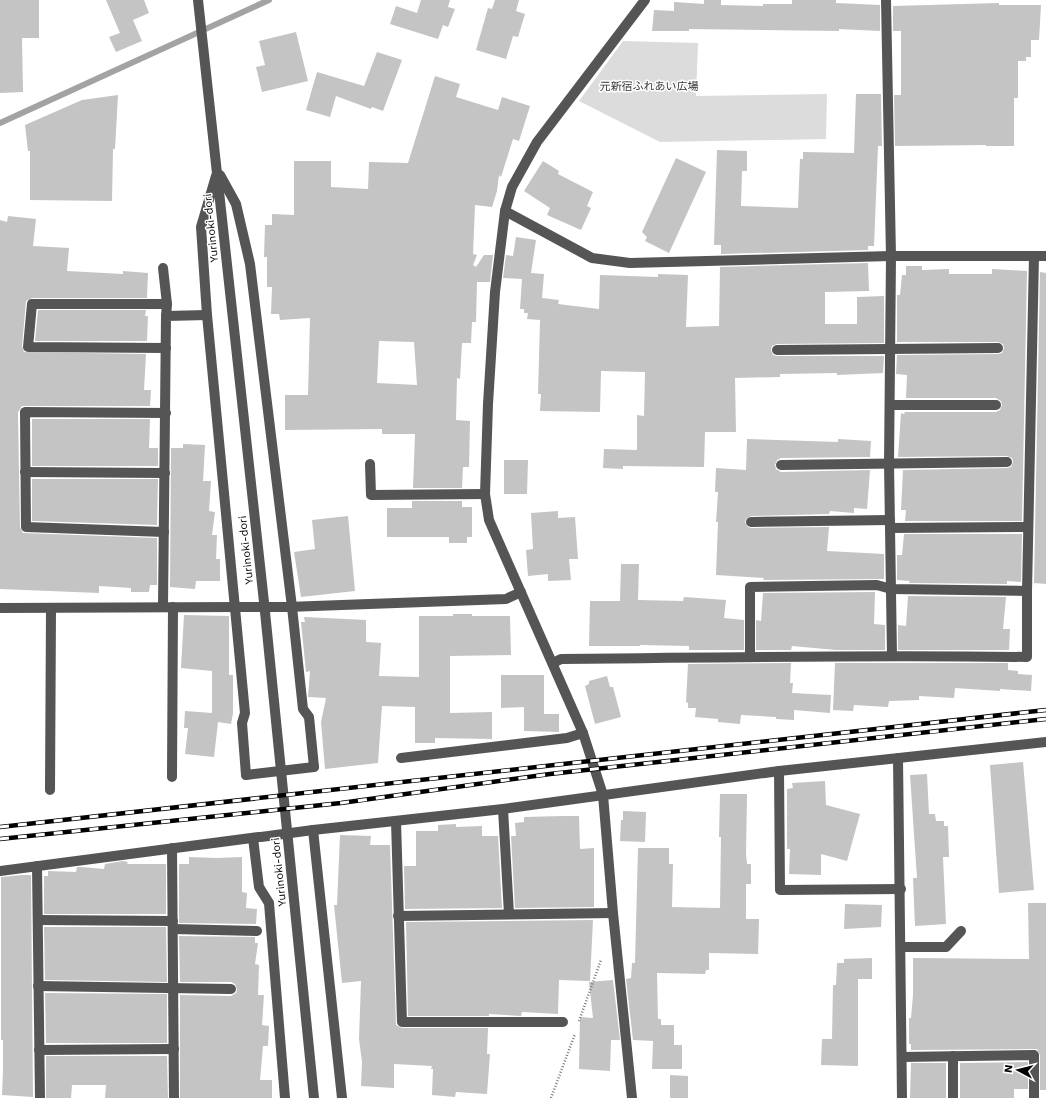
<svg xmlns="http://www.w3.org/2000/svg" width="1046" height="1098" font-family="'Work Sans','Noto Sans JP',sans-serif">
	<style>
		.green { fill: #dcdcdc }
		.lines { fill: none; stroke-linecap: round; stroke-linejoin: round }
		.stream { stroke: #a3a3a3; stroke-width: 6 }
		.building { fill: #c4c4c4; fill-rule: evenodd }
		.path { stroke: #777; stroke-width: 2.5; stroke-dasharray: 1 2; stroke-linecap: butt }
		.minor { stroke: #555; stroke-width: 10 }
		.rail-casing { stroke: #000; stroke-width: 4.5 }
		.rail { stroke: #fff; stroke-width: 3; stroke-dasharray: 9; stroke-linecap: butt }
		.minor-bridge { stroke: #555; stroke-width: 10 }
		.labels { text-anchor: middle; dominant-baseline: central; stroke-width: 3; stroke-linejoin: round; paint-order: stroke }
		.park-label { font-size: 11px; fill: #333; stroke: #fff }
		.street-label { font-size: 11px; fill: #000; stroke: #fff }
	</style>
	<rect width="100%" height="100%" fill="#fff"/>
	<path class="green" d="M 623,41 L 698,43 L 696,96 L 827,94 L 826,139 L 660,142 L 579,101 Z"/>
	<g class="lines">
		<path class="stream" d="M 0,123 L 269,0"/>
	</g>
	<g class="building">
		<path d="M 0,0 L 39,0 L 39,38 L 22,38 L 23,92 L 0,93 Z"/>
		<path d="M 106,0 L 144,0 L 149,13 L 133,20 L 142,41 L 116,52 L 109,37 L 120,33 Z"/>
		<path d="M 421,0 L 450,0 L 448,7 L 455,9 L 448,27 L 443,25 L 438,39 L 390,24 L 396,6 L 417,13 Z"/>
		<path d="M 495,0 L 519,0 L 516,11 L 525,14 L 518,37 L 513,36 L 506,59 L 476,50 L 488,8 L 492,9 Z"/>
		<path d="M 704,0 L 721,0 L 721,5 L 763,6 L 763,4 L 792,4 L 792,0 L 836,0 L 836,3 L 880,5 L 880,31 L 839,29 L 839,31 L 689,29 L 689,31 L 652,31 L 654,10 L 674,11 L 674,2 L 704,4 Z"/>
		<path d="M 999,3 L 999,5 L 1041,5 L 1039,40 L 1031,40 L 1031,57 L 1026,57 L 1026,61 L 1018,61 L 1018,98 L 1014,98 L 1014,146 L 986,146 L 986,145 L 895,146 L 894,95 L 901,95 L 901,31 L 893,31 L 893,6 Z"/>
		<path d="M 296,32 L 308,81 L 262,92 L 256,67 L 265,65 L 259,41 Z"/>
		<path d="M 377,52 L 402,60 L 383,111 L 372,107 L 371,109 L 336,96 L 330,117 L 306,110 L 317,72 L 364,86 Z"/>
		<path d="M 435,76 L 460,84 L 456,97 L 498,110 L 502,97 L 530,106 L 519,141 L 513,139 L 501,177 L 499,175 L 497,191 L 492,207 L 475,205 L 473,254 L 477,255 L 473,265 L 476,267 L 484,255 L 493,255 L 490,282 L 477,282 L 476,322 L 472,322 L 471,343 L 462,343 L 460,379 L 457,378 L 456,420 L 470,421 L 469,467 L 463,467 L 462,488 L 413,488 L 415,434 L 382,434 L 382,429 L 285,430 L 285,395 L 308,395 L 310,318 L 280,320 L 279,314 L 271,314 L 272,287 L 267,287 L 267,257 L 264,257 L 265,225 L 272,225 L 272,214 L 294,215 L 294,161 L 331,161 L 331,187 L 368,189 L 369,162 L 408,163 ZM 379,341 L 414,342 L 417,385 L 377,383 Z"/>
		<path d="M 856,94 L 881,94 L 882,146 L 878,146 L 874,246 L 868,246 L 868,250 L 721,254 L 721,245 L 714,245 L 717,150 L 747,151 L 747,171 L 742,171 L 741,206 L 798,208 L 800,159 L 803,159 L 803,152 L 854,153 Z"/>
		<path d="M 118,95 L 115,149 L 113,149 L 112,201 L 30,200 L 30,151 L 28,151 L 25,125 L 82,100 Z"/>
		<path d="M 676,158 L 706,172 L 669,253 L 645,241 L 647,237 L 642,232 Z"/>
		<path d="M 543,161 L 559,171 L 558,174 L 593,192 L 587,206 L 591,208 L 581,230 L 547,215 L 550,208 L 524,191 Z"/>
		<path d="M 8,216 L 36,219 L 33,246 L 69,248 L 67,271 L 123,274 L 123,271 L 148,273 L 147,298 L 32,298 L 26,301 L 22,346 L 24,352 L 146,354 L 144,390 L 151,390 L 150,406 L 22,406 L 18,412 L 19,472 L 20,527 L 23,533 L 157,538 L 157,585 L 150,585 L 149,592 L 131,592 L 131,588 L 99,586 L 99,593 L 0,589 L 0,220 L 7,222 Z"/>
		<path d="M 516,237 L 536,240 L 531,273 L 544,274 L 542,298 L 559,300 L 558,304 L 599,309 L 600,275 L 658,277 L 658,274 L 688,275 L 686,327 L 719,326 L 720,267 L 868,263 L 869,291 L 825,292 L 825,324 L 857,324 L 857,297 L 884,296 L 884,343 L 777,344 L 772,346 L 771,350 L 773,355 L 777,356 L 884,356 L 883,373 L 837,375 L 837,373 L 780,374 L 780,377 L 735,378 L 736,432 L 705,432 L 704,467 L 623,466 L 623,469 L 603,468 L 604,449 L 637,450 L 637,415 L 644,416 L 645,372 L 601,371 L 600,412 L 540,411 L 541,394 L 538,394 L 540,320 L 527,319 L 528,313 L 524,313 L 524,309 L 520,309 L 522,279 L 503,278 L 506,255 L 513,256 Z"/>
		<path d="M 906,266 L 922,266 L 922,270 L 949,269 L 949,274 L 992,274 L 992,269 L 1027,271 L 1022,521 L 905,521 L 906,510 L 901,510 L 903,470 L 1007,468 L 1011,467 L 1013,462 L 1012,458 L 1007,456 L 898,457 L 901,413 L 904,414 L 905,412 L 996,412 L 1000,410 L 1002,405 L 1001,401 L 996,398 L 906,398 L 907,375 L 896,374 L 897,355 L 998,354 L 1002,353 L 1004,348 L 1003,344 L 998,342 L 897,342 L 897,295 L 900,295 L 902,275 L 906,275 Z"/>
		<path d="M 1040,272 L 1046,273 L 1046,584 L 1034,583 Z"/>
		<path d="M 38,310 L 146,310 L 145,316 L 148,316 L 147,341 L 35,341 Z"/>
		<path d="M 32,419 L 150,419 L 149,448 L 158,448 L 158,466 L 32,466 Z"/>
		<path d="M 747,439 L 838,442 L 838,439 L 871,441 L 870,457 L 781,458 L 777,460 L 775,465 L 776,469 L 781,472 L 870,470 L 867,509 L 854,508 L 854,513 L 830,511 L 829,514 L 751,516 L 746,519 L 745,522 L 748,527 L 751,528 L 829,527 L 827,551 L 884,554 L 884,579 L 763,580 L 764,578 L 716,575 L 718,522 L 716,522 L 718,492 L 715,492 L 716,468 L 746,470 Z"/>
		<path d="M 183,444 L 205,445 L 203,481 L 211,481 L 209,511 L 215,512 L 212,535 L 217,535 L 216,559 L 220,559 L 220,581 L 196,581 L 195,589 L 170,587 L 171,448 L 183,448 Z"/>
		<path d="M 504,460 L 528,460 L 527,494 L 504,494 Z"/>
		<path d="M 32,479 L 158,479 L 157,525 L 32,521 Z"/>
		<path d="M 412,501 L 462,501 L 462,507 L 472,507 L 472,537 L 467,537 L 467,543 L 449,543 L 449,537 L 387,537 L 387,508 L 412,508 Z"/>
		<path d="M 558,511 L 558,518 L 575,517 L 578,559 L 569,559 L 571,580 L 548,581 L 548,574 L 528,576 L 526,550 L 533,549 L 531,513 Z"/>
		<path d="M 348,516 L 355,591 L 301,597 L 294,552 L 315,549 L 312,520 Z"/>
		<path d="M 904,534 L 1022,534 L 1021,582 L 1007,581 L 1007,584 L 909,583 L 910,581 L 897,580 L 897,555 L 902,555 Z"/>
		<path d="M 621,564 L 639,564 L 638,600 L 683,601 L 684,597 L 726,600 L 724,618 L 744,620 L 744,650 L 689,650 L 689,646 L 640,645 L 640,646 L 589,646 L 590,601 L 620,601 Z"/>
		<path d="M 875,592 L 874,624 L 885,625 L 885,650 L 836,650 L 792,646 L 791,650 L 756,650 L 756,620 L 761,621 L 763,593 Z"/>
		<path d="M 908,596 L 1006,597 L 1003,629 L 1010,629 L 1009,650 L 898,650 L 898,625 L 906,626 Z"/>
		<path d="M 453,614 L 472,614 L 472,616 L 510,616 L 511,655 L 450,656 L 450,713 L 492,712 L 492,739 L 435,738 L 435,743 L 415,743 L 415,707 L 382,706 L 378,763 L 325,769 L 321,722 L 326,698 L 308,697 L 310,671 L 306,672 L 301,622 L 305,622 L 304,617 L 366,620 L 366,642 L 381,643 L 379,676 L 419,677 L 419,616 L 453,616 Z"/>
		<path d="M 184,615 L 229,616 L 229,675 L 233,675 L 233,713 L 231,724 L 218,722 L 214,757 L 185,754 L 188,728 L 184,728 L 185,711 L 212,713 L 212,671 L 181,668 Z"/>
		<path d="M 791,663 L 790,683 L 793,683 L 792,693 L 831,695 L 830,713 L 794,710 L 794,720 L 776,719 L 776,717 L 741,715 L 740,724 L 718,722 L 718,719 L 695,717 L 696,708 L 688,708 L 688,703 L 686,702 L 688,664 Z"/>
		<path d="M 835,663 L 1008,663 L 1008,670 L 1018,671 L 1018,674 L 1032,675 L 1031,691 L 1000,689 L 1000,691 L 955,688 L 954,698 L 919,696 L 919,700 L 889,701 L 888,707 L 854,705 L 853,711 L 833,710 Z"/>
		<path d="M 501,675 L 544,675 L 544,714 L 559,714 L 559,732 L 524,731 L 524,707 L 501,708 Z"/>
		<path d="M 607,676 L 610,687 L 613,687 L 621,717 L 595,724 L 585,686 L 589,684 L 589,681 Z"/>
		<path d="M 1023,762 L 1034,890 L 999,893 L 990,765 Z"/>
		<path d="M 927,774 L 929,814 L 935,814 L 936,821 L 944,821 L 944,826 L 948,826 L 949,857 L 943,857 L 946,924 L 915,926 L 913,878 L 917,878 L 910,775 Z"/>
		<path d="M 825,781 L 826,805 L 860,814 L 847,861 L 821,854 L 821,875 L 789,874 L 790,849 L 787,849 L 787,789 L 793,788 L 792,783 Z"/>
		<path d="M 720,794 L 747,794 L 746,854 L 747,864 L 751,864 L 751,884 L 746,884 L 746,919 L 759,919 L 758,954 L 709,953 L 709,970 L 706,970 L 705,974 L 657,973 L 658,1019 L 661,1019 L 661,1025 L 674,1025 L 674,1045 L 682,1045 L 682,1069 L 652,1069 L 653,1041 L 633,1040 L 626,979 L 631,978 L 632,963 L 635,963 L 638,848 L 669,848 L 669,864 L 673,864 L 672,907 L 720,908 L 721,837 L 719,837 Z"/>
		<path d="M 623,811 L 646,812 L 645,842 L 620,841 L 621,820 L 623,820 Z"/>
		<path d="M 563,816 L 579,816 L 580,849 L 594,848 L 594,907 L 515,908 L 511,836 L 516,836 L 515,823 L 524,822 L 524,817 Z"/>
		<path d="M 456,824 L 456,827 L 482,826 L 482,836 L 498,836 L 502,908 L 405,909 L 404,866 L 416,866 L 416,831 L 438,831 L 438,825 Z"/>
		<path d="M 340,835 L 371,836 L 370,845 L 390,845 L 396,1025 L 402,1028 L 488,1028 L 487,1054 L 490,1054 L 487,1094 L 456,1092 L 455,1097 L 432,1095 L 433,1069 L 431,1069 L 432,1066 L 394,1064 L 394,1088 L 361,1086 L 362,1062 L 359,1039 L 361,981 L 342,983 L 334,905 L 337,905 Z"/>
		<path d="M 189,857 L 217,858 L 242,857 L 242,892 L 247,893 L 246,908 L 257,909 L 256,924 L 179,923 L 179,864 L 189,864 Z"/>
		<path d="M 123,861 L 128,862 L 127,864 L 166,864 L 166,914 L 44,914 L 44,876 L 48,876 L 48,871 L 76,872 L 77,867 L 81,867 L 104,869 L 105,864 Z"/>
		<path d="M 22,875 L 31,875 L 33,1097 L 2,1095 L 3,1070 L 3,1040 L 1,1040 L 1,877 Z"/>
		<path d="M 1028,903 L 1046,903 L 1046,1090 L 1040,1090 L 1040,1055 L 1037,1049 L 911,1050 L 911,1044 L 909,1044 L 909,1018 L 911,1018 L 913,995 L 913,958 L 1029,959 Z"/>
		<path d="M 845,904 L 882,905 L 881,927 L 844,929 Z"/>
		<path d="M 593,920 L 590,981 L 559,980 L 558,1014 L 522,1012 L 521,1016 L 489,1014 L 489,1016 L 408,1016 L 406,922 Z"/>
		<path d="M 44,927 L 166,927 L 167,982 L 45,980 Z"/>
		<path d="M 179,936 L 255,937 L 255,943 L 258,943 L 255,964 L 259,965 L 258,995 L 264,995 L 262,1025 L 269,1026 L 268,1046 L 263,1046 L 260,1080 L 272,1080 L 272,1098 L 180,1098 L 180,995 L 231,996 L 236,993 L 237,989 L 235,984 L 231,982 L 180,982 Z"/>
		<path d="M 872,958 L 872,979 L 858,979 L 858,1066 L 821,1065 L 822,1039 L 832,1039 L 833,985 L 836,985 L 837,963 L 844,963 L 844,959 Z"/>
		<path d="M 613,980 L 620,1040 L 611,1040 L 610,1071 L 579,1069 L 580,1017 L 593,1018 L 589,982 Z"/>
		<path d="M 45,993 L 167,994 L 167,1043 L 46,1043 Z"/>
		<path d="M 46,1056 L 167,1056 L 168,1098 L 105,1098 L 106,1085 L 72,1085 L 71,1098 L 46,1098 Z"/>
		<path d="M 1028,1062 L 1028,1089 L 1014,1089 L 1014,1098 L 960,1098 L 960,1063 Z"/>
		<path d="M 911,1063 L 946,1063 L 946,1098 L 910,1098 Z"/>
		<path d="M 670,1075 L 688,1076 L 688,1098 L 670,1098 Z"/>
	</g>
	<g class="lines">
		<g class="path">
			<path d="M 579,1021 L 601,960"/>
			<path d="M 551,1098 L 575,1034"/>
		</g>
		<g class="minor">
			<path d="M 198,0 L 264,602 L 314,1098"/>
			<path d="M 886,0 L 891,256 L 889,463 L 892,656"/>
			<path d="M 220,175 L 236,204 L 250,264 L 292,607 L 303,709 L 309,717 L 314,767"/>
			<path d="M 216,176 L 201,227 L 207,315 L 245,713 L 242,723 L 246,775"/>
			<path d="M 505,211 L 592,258 L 630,263 L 891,256 L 1046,256"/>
			<path d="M 163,268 L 167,304"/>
			<path d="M 166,348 L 28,347 L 32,304 L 167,304 L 166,316"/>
			<path d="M 777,350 L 998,348"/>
			<path d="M 890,405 L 996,405"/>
			<path d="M 370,464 L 371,495 L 485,494"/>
			<path d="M 781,465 L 1007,462"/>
			<path d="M 25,472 L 165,473"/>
			<path d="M 751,522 L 890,520"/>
			<path d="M 890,528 L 1028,527"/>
			<path d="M 164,532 L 26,527 L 25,412 L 166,413"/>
			<path d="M 163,607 L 166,316 L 207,315"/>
			<path d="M 287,607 L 506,599 L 521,592"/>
			<path d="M 0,608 L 241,607"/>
			<path d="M 750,657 L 750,587 L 877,585 L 891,589 L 1027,591"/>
			<path d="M 553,663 L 561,659 C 716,657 872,655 1027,657 L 1027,591 L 1034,256"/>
			<path d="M 401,758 L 567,738 L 583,733"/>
			<path d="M 898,758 L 902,1098"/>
			<path d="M 779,771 L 780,890 L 901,889"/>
			<path d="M 172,777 L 173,607"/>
			<path d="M 50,790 L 51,608"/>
			<path d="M 503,809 L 509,914"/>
			<path d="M 396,821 L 402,1022 L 563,1022"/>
			<path d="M 253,838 L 259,887 L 269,903 L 285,1098"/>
			<path d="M 172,848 L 174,1098"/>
			<path d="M 37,866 L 40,1098"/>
			<path d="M 0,871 L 259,837"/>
			<path d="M 398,916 L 613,913"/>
			<path d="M 38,920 L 173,921"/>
			<path d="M 173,929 L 257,931"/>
			<path d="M 901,947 L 946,947 L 961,931"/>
			<path d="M 38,986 L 231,989"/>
			<path d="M 39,1050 L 174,1049"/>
			<path d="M 902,1057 L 1034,1055 L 1034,1098"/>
			<path d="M 342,1098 L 313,830 L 503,809 L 779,771 L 1046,742"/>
			<path d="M 632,1098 L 613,913 L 603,795 L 583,733 L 489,520 L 485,494 L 488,404 L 495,292 L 505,211 L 512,187 L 537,142 L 645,0"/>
			<path d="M 953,1098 L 953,1056"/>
		</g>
		<g class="rail-casing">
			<g id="rail">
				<path d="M 0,827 L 1046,710"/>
				<path d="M 0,839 L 341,803 L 550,774 L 1046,719"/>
			</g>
		</g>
		<use href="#rail" class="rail"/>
		<g class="minor-bridge">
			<path d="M 241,607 L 287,607"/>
			<path d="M 246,775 L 314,767"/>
			<path d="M 261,837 L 313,830"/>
		</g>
	</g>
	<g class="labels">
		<g class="park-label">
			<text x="649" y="86">元新宿ふれあい広場</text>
		</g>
		<g class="street-label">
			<text transform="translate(211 228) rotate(-96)">Yurinoki-dori</text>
			<text transform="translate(246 550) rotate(-96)">Yurinoki-dori</text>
			<text transform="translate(279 872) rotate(-96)">Yurinoki-dori</text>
		</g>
	</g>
	<g transform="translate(1018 1070) rotate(277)" stroke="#ffffff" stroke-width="3" paint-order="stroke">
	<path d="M0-3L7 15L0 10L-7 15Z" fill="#000000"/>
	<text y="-6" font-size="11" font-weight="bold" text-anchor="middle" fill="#000000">N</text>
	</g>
</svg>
